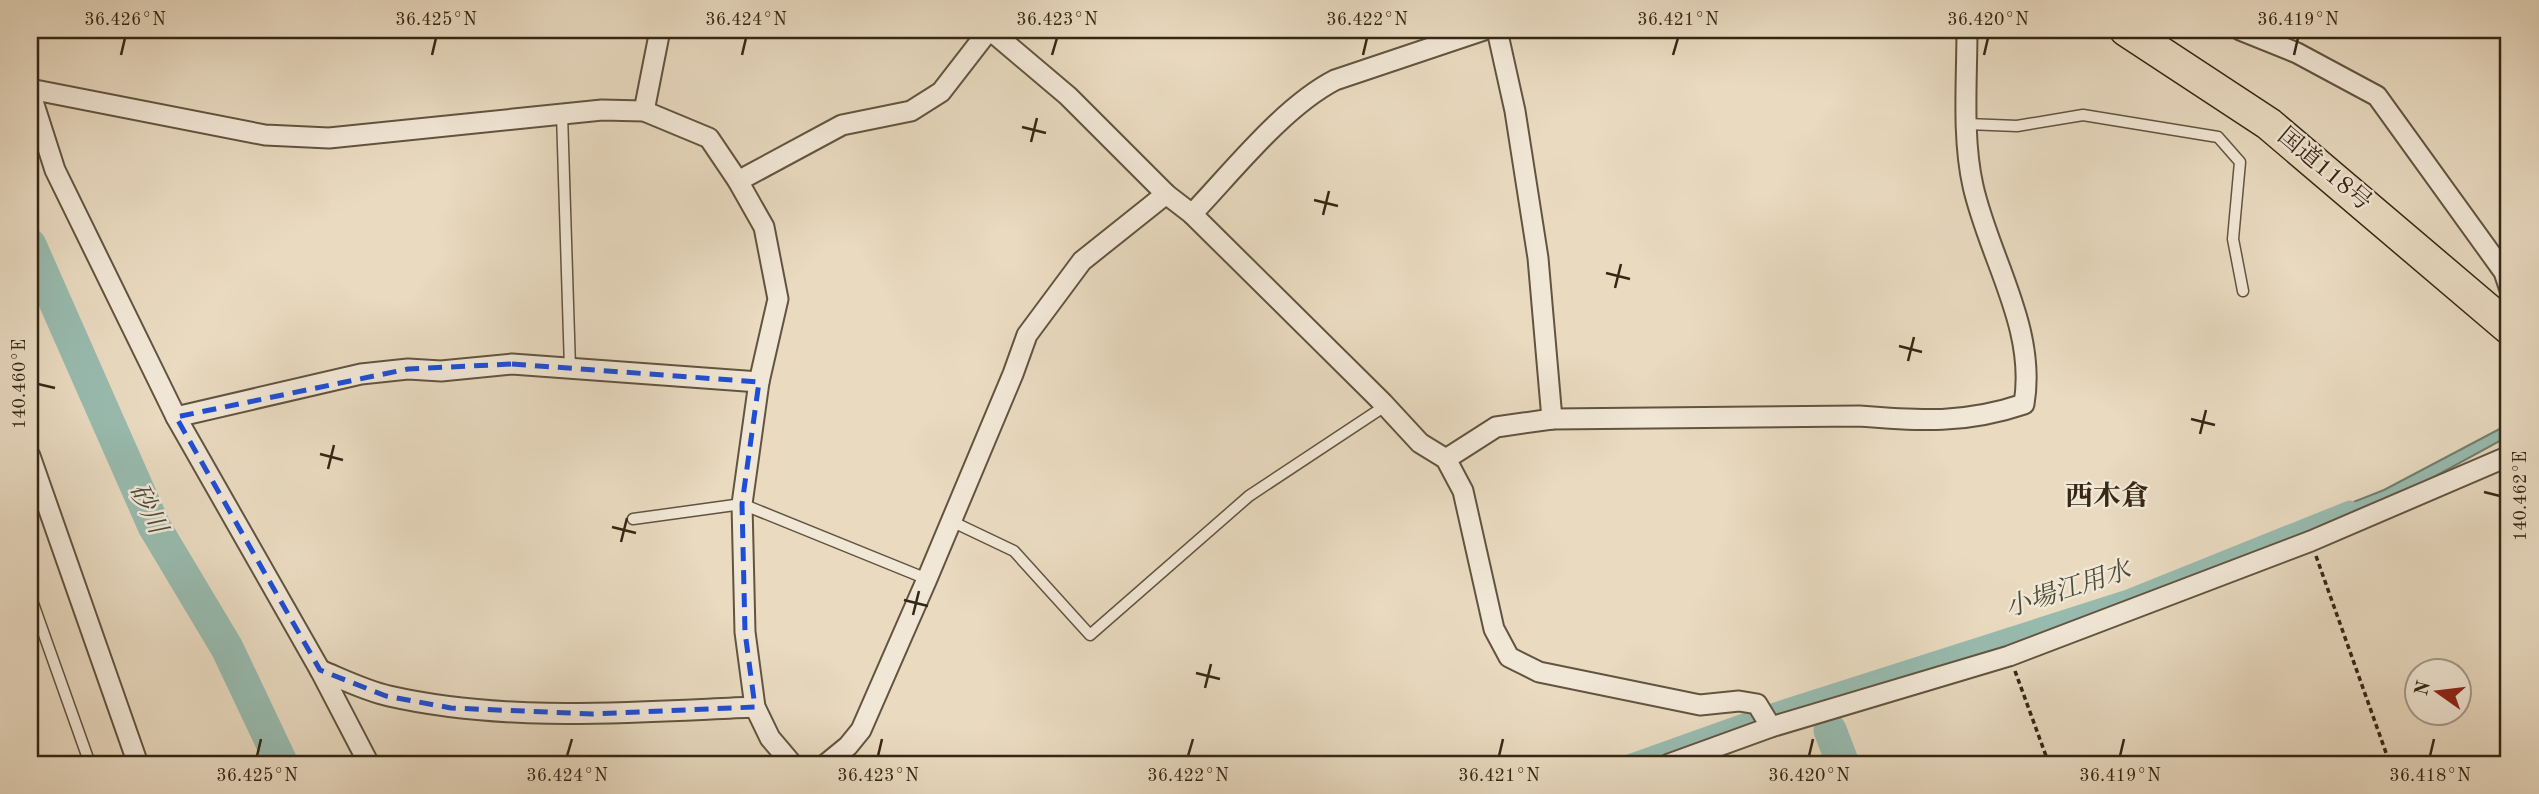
<svg xmlns="http://www.w3.org/2000/svg" width="2539" height="794" font-family="'Old Standard TT','Noto Serif JP',serif">
	<style>
		.water { fill: #98bbaf; stroke: #708071; stroke-width: 2 }
		.lines { fill: none; stroke-linecap: round; stroke-linejoin: round }
		.canal { stroke: #98bbaf; stroke-width: 19 }
		.river { stroke: #98bbaf; stroke-width: 33 }
		.service-casing { stroke: #62543f; stroke-width: 13 }
		.minor-casing { stroke: #62543f; stroke-width: 23 }
		.trunk-casing { stroke: #352714; stroke-width: 35 }
		.path { stroke: #352714; stroke-width: 3.5; stroke-dasharray: 5 3.5; stroke-linecap: butt }
		.service { stroke: #f1e7d6; stroke-width: 10 }
		.minor { stroke: #f1e7d6; stroke-width: 19 }
		.trunk { stroke: #e9dac0; stroke-width: 32 }
		.marked { fill: none; stroke: #1d4ed8; stroke-width: 5; stroke-dasharray: 14 9; stroke-linejoin: round }
		.ticks { fill: none; stroke: #352714; stroke-width: 2.5 }
		.labels { text-anchor: middle; dominant-baseline: central; stroke-width: 5; stroke-linejoin: round; paint-order: stroke }
		.street-label { font-size: 24px; fill: #352714; stroke: #f1e7d6 }
		.water-label { font-size: 26px; font-style: italic; fill: #4e4c3b; stroke: #f1e7d6 }
		.quarter-label { font-size: 28px; font-weight: bold; fill: #352714; stroke: #f1e7d6 }
		.neatline { fill: none; stroke: #352714; stroke-width: 2.5 }
		.ticks-label { font-size: 18px; text-anchor: middle; fill: #352714 }
	</style>
	<rect width="100%" height="100%" fill="#e9dac0"/>
	<filter id="stains"><feTurbulence type="fractalNoise" baseFrequency=".00286" numOctaves="4"/><feColorMatrix values="0 0 0 0 .2 0 0 0 0 .09 0 0 0 0 .02 0 0 0 .5 -.17"/></filter>
	<radialGradient id="worn" r=".72"><stop offset=".6" stop-color="#630" stop-opacity="0"/><stop offset="1" stop-color="#630" stop-opacity=".3"/></radialGradient>
	<path class="water" d="M 2509,424 L 2509,436 L 2388,502 L 2329,525 L 2323,514 L 2384,490 Z"/>
	<g class="lines">
		<path class="canal" d="M 1629,764 L 1772,713 L 2128,599 L 2350,510"/>
		<g class="river">
			<path d="M 30,245 L 154,526 L 227,648 L 282,764"/>
			<path d="M 1830,730 L 1843,764"/>
		</g>
		<g class="service-casing">
			<g id="service">
				<path d="M 562,114 L 570,368"/>
				<path d="M 1967,124 L 2017,126 L 2083,115 L 2218,137 L 2240,162 L 2233,239 L 2243,291"/>
				<path d="M 633,519 L 742,504 L 927,579"/>
				<path d="M 951,521 L 1014,551 L 1090,635 L 1249,496 L 1385,406"/>
				<path d="M 30,595 L 90,764"/>
			</g>
		</g>
		<g class="minor-casing">
			<g id="minor">
				<path d="M 990,30 L 1068,96 L 1166,194 L 1192,214 L 1383,403 L 1420,443 L 1446,459 L 1463,491 L 1494,629 L 1509,657 L 1539,672 L 1700,705 L 1739,701 L 1757,704 L 1771,727"/>
				<path d="M 1497,30 L 1515,111 L 1538,258 L 1552,419"/>
				<path d="M 2240,30 L 2297,53 L 2377,96 L 2504,272 L 2509,287"/>
				<path d="M 30,89 L 265,135 L 329,138 L 602,110 L 644,111 L 709,138 L 738,181 L 764,227 L 778,299 L 759,382 L 742,504 L 745,632 L 755,707 L 770,738 L 792,764"/>
				<path d="M 30,92 L 55,170 L 176,417 L 320,670 L 369,764"/>
				<path d="M 644,111 L 660,30"/>
				<path d="M 738,181 L 842,125 L 911,111 L 941,92 L 989,30"/>
				<path d="M 1192,214 C 1233,171 1283,107 1335,80 L 1484,30"/>
				<path d="M 176,417 L 361,374 L 408,369 L 441,371 L 512,364 L 759,382"/>
				<path d="M 30,456 L 138,764"/>
				<path d="M 1446,459 L 1496,427 L 1552,419 L 1859,416 C 1920,421 1965,424 2024,404 C 2037,328 1989,258 1973,186 C 1962,137 1967,80 1967,30"/>
				<path d="M 320,670 C 342,679 366,691 389,696 C 508,723 635,712 755,707"/>
				<path d="M 826,764 L 848,746 L 861,730 L 927,579 L 1013,374 L 1027,335 L 1082,261 L 1166,194"/>
				<path d="M 1669,764 L 1771,727 L 2009,656 L 2311,541 L 2509,456"/>
			</g>
		</g>
		<g class="trunk-casing">
			<path id="trunk" d="M 2126,30 L 2269,124 L 2509,328"/>
		</g>
		<g class="path">
			<path d="M 2316,556 L 2390,764"/>
			<path d="M 2015,671 L 2049,764"/>
		</g>
		<use href="#service" class="service"/>
		<use href="#minor" class="minor"/>
		<use href="#trunk" class="trunk"/>
	</g>
	<path class="marked" d="M 512,364 L 759,382 L 742,504 L 745,632 L 755,707 L 593,714 L 451,708 L 386,696 L 320,670 L 176,417 L 408,369 Z"/>
	<path class="ticks" d="M 121,55 L 125,38M 432,55 L 436,38M 742,55 L 746,38M 1052,55 L 1057,38M 1363,55 L 1367,38M 1673,55 L 1678,38M 1984,55 L 1988,38M 2294,55 L 2298,38M 1022,127 L 1046,133M 1031,142 L 1037,118M 1314,200 L 1338,206M 1323,215 L 1329,191M 1606,273 L 1630,279M 1615,288 L 1621,264M 1899,346 L 1922,352M 1908,361 L 1914,337M 38,384 L 55,388M 2191,419 L 2215,425M 2200,434 L 2206,410M 320,454 L 343,460M 328,469 L 334,445M 2484,492 L 2500,496M 612,527 L 636,533M 621,542 L 627,518M 904,600 L 928,606M 913,615 L 919,591M 1196,673 L 1220,679M 1205,688 L 1211,664M 257,756 L 261,739M 567,756 L 572,739M 878,756 L 882,739M 1188,756 L 1193,739M 1499,756 L 1503,739M 1809,756 L 1813,739M 2120,756 L 2124,739M 2430,756 L 2434,739"/>
	<g class="labels">
		<g class="street-label">
			<text transform="translate(2324 170) rotate(40)">国道118号</text>
		</g>
		<g class="water-label">
			<text transform="translate(147 509) rotate(64)">砂川</text>
			<text transform="translate(2068 590) rotate(-18)">小場江用水</text>
		</g>
		<g class="quarter-label">
			<text x="2107" y="498">西木倉</text>
		</g>
	</g>
	<rect width="2539" height="794" fill="none" stroke="#e9dac0" stroke-width="77"/>
	<g transform="translate(2438 692) rotate(284)"><circle r="33" fill="#f1e7d6" stroke="#a69a88" stroke-width="2"/>
	<path d="M0-5L12 26L0 18L-12 26Z" fill="#8f2418"/>
	<text y="-10" font-size="19" font-weight="bold" text-anchor="middle" fill="#352714">N</text>
	</g>
	<rect x="38" y="38" width="2462" height="718" class="neatline"/>
	<g class="ticks-label">
		<text x="125" y="25">36.426°N</text>
		<text x="436" y="25">36.425°N</text>
		<text x="746" y="25">36.424°N</text>
		<text x="1057" y="25">36.423°N</text>
		<text x="1367" y="25">36.422°N</text>
		<text x="1678" y="25">36.421°N</text>
		<text x="1988" y="25">36.420°N</text>
		<text x="2298" y="25">36.419°N</text>
		<text transform="translate(19 384) rotate(-90)" y="6">140.460°E</text>
		<text transform="translate(2520 496) rotate(-90)" y="6">140.462°E</text>
		<text x="257" y="781">36.425°N</text>
		<text x="567" y="781">36.424°N</text>
		<text x="878" y="781">36.423°N</text>
		<text x="1188" y="781">36.422°N</text>
		<text x="1499" y="781">36.421°N</text>
		<text x="1809" y="781">36.420°N</text>
		<text x="2120" y="781">36.419°N</text>
		<text x="2430" y="781">36.418°N</text>
	</g>
	<rect width="100%" height="100%" filter="url(#stains)"/>
	<rect width="100%" height="100%" fill="url(#worn)"/>
</svg>
